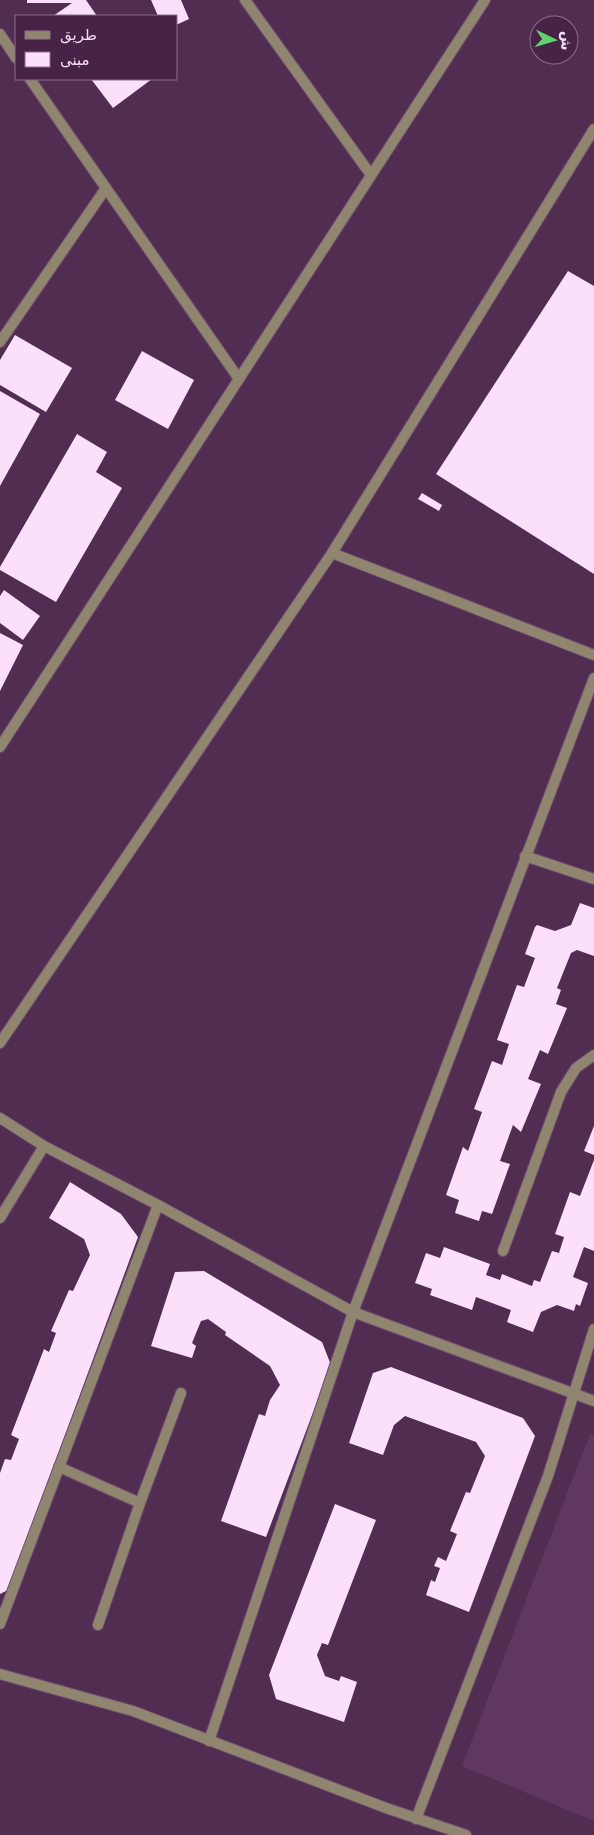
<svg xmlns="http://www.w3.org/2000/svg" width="594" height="1835" font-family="'DejaVu Sans','Noto Sans Arabic',sans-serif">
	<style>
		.built { fill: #603761 }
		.building { fill: #fbdffb }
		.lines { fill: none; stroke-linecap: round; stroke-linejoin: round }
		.service-casing { stroke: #6f4d70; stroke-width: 12 }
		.minor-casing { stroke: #6f4d70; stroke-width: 12 }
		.service { stroke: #90866f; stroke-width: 10 }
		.minor { stroke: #90866f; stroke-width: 10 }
	</style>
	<rect width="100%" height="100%" fill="#512d52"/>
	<path class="built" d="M 590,1434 L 594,1435 L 594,1821 L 462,1766 Z"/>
	<g class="building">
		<path d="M 27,0 L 86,0 L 97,16 L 53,16 L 72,3 L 27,3 Z"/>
		<path d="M 151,0 L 181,0 L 189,19 L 176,25 L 176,16 L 158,16 Z"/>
		<path d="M 91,79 L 152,79 L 113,108 Z"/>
		<path d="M 568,271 L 594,286 L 594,574 L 436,474 Z"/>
		<path d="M 15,335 L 72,368 L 46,412 L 0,385 L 0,360 Z"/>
		<path d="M 142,351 L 194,380 L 168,429 L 115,400 Z"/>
		<path d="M 0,391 L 40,414 L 0,486 Z"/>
		<path d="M 77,434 L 107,452 L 96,472 L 122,488 L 56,602 L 0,570 L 0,567 Z"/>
		<path d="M 422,493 L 442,505 L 439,511 L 418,499 Z"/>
		<path d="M 4,590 L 40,616 L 23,640 L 0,623 L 0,596 Z"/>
		<path d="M 0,633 L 23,645 L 0,691 Z"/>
		<path d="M 580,903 L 594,908 L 594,956 L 577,950 L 571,953 L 557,988 L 561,990 L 556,1004 L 567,1008 L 548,1054 L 540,1050 L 528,1079 L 541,1084 L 521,1132 L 513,1125 L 500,1161 L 510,1164 L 492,1214 L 482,1211 L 479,1221 L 455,1213 L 459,1200 L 446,1195 L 463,1147 L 468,1151 L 482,1112 L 474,1109 L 492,1061 L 502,1065 L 509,1044 L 497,1040 L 517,985 L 524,987 L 535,958 L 525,954 L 535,927 L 537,925 L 555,931 L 571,925 Z"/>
		<path d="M 594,1126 L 594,1155 L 584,1151 Z"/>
		<path d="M 594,1160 L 594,1251 L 584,1247 L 573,1277 L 588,1283 L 580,1306 L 576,1304 L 574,1311 L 557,1305 L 541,1312 L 533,1332 L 507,1322 L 511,1310 L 476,1297 L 472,1310 L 430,1295 L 432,1289 L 415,1283 L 426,1253 L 440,1258 L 444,1247 L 490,1264 L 486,1275 L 500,1280 L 502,1274 L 532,1286 L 534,1280 L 540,1282 L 552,1251 L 559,1253 L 564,1237 L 555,1234 L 570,1192 L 580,1196 Z"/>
		<path d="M 70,1182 L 121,1214 L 138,1237 L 8,1590 L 0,1594 L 0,1473 L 5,1459 L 11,1460 L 19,1439 L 11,1435 L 44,1349 L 49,1352 L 56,1333 L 51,1331 L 69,1290 L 73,1291 L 90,1255 L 84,1239 L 49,1218 Z"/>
		<path d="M 204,1271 L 322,1342 L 331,1365 L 266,1537 L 221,1521 L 259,1414 L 265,1416 L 270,1400 L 280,1385 L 270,1366 L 225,1335 L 226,1332 L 208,1319 L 201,1321 L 192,1343 L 196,1346 L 192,1358 L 151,1346 L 175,1272 Z"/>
		<path d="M 391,1367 L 523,1418 L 535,1436 L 469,1612 L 426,1595 L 431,1580 L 435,1582 L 440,1568 L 434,1566 L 438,1557 L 446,1561 L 457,1534 L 450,1531 L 466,1492 L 470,1493 L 485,1456 L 476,1442 L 405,1416 L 394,1425 L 383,1455 L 349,1443 L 373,1373 Z"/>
		<path d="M 335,1504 L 376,1520 L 328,1645 L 322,1643 L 317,1655 L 325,1676 L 339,1681 L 341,1676 L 357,1682 L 344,1722 L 276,1699 L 269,1675 Z"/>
	</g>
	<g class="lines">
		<g class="service-casing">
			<g id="service">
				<path d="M 503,1251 L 561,1092 L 576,1068 L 594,1055"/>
				<path d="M 59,1467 L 140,1503 L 181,1393"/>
				<path d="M 98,1625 L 140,1503"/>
			</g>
		</g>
		<g class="minor-casing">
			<g id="minor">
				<path d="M 245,0 L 371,175"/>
				<path d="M 0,34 L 16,58"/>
				<path d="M 30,79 L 239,379"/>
				<path d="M 0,342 L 106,188"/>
				<path d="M 332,553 L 594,655"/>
				<path d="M 0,747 L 485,0"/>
				<path d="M 525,856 L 594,879"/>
				<path d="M 0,1043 L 332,553 L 594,129"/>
				<path d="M 0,1118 L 44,1146 L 158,1205 L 353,1312 L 594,1401"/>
				<path d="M 0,1218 L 44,1146"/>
				<path d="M 0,1624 L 158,1205"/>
				<path d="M 0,1674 L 133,1711 L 386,1808 L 466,1835"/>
				<path d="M 209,1741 L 353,1312 L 594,678"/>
				<path d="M 416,1819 L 548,1476 L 594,1329"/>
			</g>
		</g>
		<use href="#service" class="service"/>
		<use href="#minor" class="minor"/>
	</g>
	<rect x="15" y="15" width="162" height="65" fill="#462347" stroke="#8c6e8d"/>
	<rect x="25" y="31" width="25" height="8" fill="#90866f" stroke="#8c6e8d"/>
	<text x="60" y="40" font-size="15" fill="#f6dff6">طريق</text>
	<rect x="25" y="52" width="25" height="15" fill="#fbdffb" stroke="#8c6e8d"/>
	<text x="60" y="65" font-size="15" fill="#f6dff6">مبنى</text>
	<g transform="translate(554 40) rotate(95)"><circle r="24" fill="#462347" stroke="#8c6e8d"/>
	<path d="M0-4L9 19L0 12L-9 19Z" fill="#5dd56c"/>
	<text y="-8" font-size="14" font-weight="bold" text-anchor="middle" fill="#f6dff6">ش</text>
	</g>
</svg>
